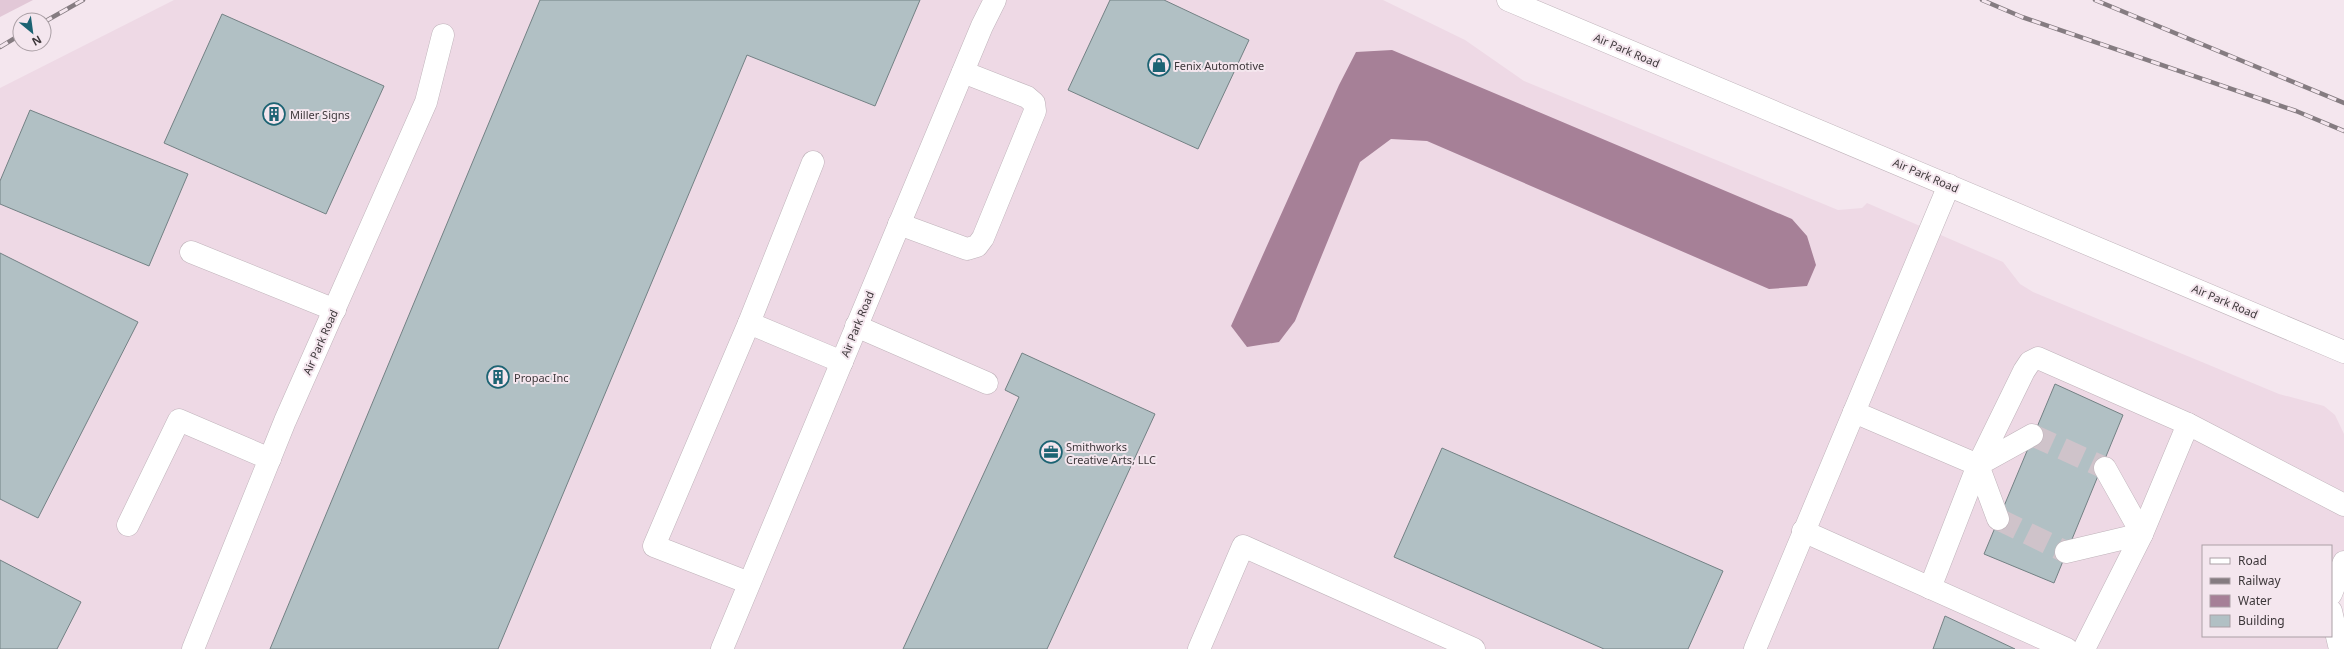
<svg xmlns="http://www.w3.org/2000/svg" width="2344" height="649" font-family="'Noto Sans',sans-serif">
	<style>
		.built { fill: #eed9e5 }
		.green { fill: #e2c8d7 }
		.water { fill: #a68097 }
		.building { fill: #b1c0c4; stroke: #738184 }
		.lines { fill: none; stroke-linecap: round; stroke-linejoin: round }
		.minor-tunnel { stroke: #cfc3ca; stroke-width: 22; stroke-dasharray: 22 11; stroke-linecap: butt }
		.minor-casing { stroke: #bfb3ba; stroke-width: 23 }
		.minor { stroke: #fff; stroke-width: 22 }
		.rail-casing { stroke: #857c81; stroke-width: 4.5 }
		.rail { stroke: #f4e6ee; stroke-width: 3; stroke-dasharray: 9; stroke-linecap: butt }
		.labels { text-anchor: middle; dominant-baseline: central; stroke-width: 4; stroke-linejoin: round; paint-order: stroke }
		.street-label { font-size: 11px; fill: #3d373a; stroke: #f4e6ee }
		.poi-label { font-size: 11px; fill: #3d373a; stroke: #f4e6ee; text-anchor: start }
	</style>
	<rect width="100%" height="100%" fill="#f4e6ee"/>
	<path class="built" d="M 174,0 L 1383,0 L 1465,40 L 1524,81 L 1838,210 L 1862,208 L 1867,203 L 2003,262 L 2020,284 L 2033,292 L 2279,394 L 2324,406 L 2335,415 L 2344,434 L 2344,562 L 2331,594 L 2331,546 L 2203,546 L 2203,636 L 2331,636 L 2340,649 L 0,649 L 0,88 Z"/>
	<path class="green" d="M 0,0 L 33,0 L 0,17 Z"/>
	<path class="water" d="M 1392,50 L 1792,219 L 1807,236 L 1816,265 L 1807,286 L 1769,289 L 1427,141 L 1391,139 L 1360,162 L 1295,321 L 1279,342 L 1247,347 L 1231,326 L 1339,85 L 1356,52 Z"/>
	<g class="building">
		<path d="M 540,0 L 920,0 L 875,106 L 747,55 L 498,649 L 270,649 Z"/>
		<path d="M 1110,0 L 1164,0 L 1249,40 L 1198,149 L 1068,90 Z"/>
		<path d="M 222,14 L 384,86 L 326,214 L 164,143 Z"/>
		<path d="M 30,110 L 188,174 L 149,266 L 0,204 L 0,181 Z"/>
		<path d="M 0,253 L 138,322 L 38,518 L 0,499 Z"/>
		<path d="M 1022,353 L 1155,414 L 1047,649 L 903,649 L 1019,397 L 1005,390 Z"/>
		<path d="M 2055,384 L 2123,415 L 2054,583 L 1984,554 Z"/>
		<path d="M 1442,448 L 1723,571 L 1688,649 L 1604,649 L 1394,557 Z"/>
		<path d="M 0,560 L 81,602 L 57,649 L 0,649 Z"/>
		<path d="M 1945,616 L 2015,649 L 1933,649 Z"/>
	</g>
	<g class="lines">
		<g class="minor-tunnel">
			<path d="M 2032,435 L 2105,468"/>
			<path d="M 1998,519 L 2066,552"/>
		</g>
		<g class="minor-casing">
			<g id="minor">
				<path d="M 1508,0 L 2344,352"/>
				<path d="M 899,224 L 967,249 L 977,246 L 983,238 L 1035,111 L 1034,103 L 1027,97 L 963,72"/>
				<path d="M 191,252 L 335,310"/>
				<path d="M 749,323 L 813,162"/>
				<path d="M 856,326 L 987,383"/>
				<path d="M 1854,412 L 1978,465 L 2024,371 L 2030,362 L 2038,358 L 2188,424"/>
				<path d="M 1998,519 L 1978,465 L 2032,435"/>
				<path d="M 128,525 L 179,420 L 270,459"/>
				<path d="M 1803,531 L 2067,649"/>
				<path d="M 2066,552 L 2142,534 L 2105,468"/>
				<path d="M 749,583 L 654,546 L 749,323 L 842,362"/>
				<path d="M 1930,588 L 1978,465"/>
				<path d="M 2331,594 L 2344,562"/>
				<path d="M 2331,611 L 2340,649"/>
				<path d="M 193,649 L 285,421 L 426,102 L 443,35"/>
				<path d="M 722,649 L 982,26 L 995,0"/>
				<path d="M 1199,649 L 1243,546 L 1474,649"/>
				<path d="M 1755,649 L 1949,185"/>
				<path d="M 2084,649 L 2142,534 L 2188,424 L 2344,505"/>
			</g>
		</g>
		<use href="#minor" class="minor"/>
		<g class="rail-casing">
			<g id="rail">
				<path d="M 1982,0 L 2022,17 L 2296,111 L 2344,131"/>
				<path d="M 2095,0 L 2344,103"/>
				<path d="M 44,22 L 83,0"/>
				<path d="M 0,47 L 20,35"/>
			</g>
		</g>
		<use href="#rail" class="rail"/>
	</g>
	<defs>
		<g id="shop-ring" transform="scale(1.15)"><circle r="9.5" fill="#f4e6ee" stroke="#1c6373" stroke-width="1.5"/><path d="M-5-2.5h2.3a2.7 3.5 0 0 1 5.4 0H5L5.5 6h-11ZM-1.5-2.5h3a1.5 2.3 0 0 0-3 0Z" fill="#1c6373"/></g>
		<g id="building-ring" transform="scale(1.15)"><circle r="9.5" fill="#f4e6ee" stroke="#1c6373" stroke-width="1.5"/><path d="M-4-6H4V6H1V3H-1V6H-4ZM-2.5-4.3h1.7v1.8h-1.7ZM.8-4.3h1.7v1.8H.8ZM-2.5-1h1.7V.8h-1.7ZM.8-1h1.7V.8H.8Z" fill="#1c6373"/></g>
		<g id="office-ring" transform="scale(1.15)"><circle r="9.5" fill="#f4e6ee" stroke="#1c6373" stroke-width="1.5"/><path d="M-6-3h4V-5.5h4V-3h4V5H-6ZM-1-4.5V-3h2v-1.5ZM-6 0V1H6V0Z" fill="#1c6373"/></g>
	</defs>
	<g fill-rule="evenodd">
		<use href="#shop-ring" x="1159" y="65"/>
		<use href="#building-ring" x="274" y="114"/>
		<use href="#building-ring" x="498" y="377"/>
		<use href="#office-ring" x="1051" y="452"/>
	</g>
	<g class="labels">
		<g class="street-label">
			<text transform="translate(1627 50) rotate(23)">Air Park Road</text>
			<text transform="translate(1926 175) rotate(23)">Air Park Road</text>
			<text transform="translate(2225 301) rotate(23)">Air Park Road</text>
			<text transform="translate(857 324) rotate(-68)">Air Park Road</text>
			<text transform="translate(320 342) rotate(-66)">Air Park Road</text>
		</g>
		<g class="poi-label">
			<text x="1174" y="65">Fenix Automotive</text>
			<text x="290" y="114">Miller Signs</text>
			<text x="514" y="377">Propac Inc</text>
			<text x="1066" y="446">Smithworks<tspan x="1066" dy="13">Creative Arts, LLC</tspan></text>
		</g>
	</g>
	<rect x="2202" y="545" width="130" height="92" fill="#f4e6ee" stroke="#aba0a6"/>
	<rect x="2210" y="558" width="20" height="6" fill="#ffffff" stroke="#aba0a6"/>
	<text x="2238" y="565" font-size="12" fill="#3d373a">Road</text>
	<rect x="2210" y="578" width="20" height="6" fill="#857c81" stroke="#aba0a6"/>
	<text x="2238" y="585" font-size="12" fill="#3d373a">Railway</text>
	<rect x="2210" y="595" width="20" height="12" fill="#a68097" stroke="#aba0a6"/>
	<text x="2238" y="605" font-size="12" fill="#3d373a">Water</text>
	<rect x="2210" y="615" width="20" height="12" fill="#b1c0c4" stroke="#aba0a6"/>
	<text x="2238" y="625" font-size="12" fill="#3d373a">Building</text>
	<g transform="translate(32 32) rotate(151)"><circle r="19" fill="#f4e6ee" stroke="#aba0a6"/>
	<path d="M0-3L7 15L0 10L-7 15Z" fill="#1c6373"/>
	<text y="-6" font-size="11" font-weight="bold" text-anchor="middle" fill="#3d373a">N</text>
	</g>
</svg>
